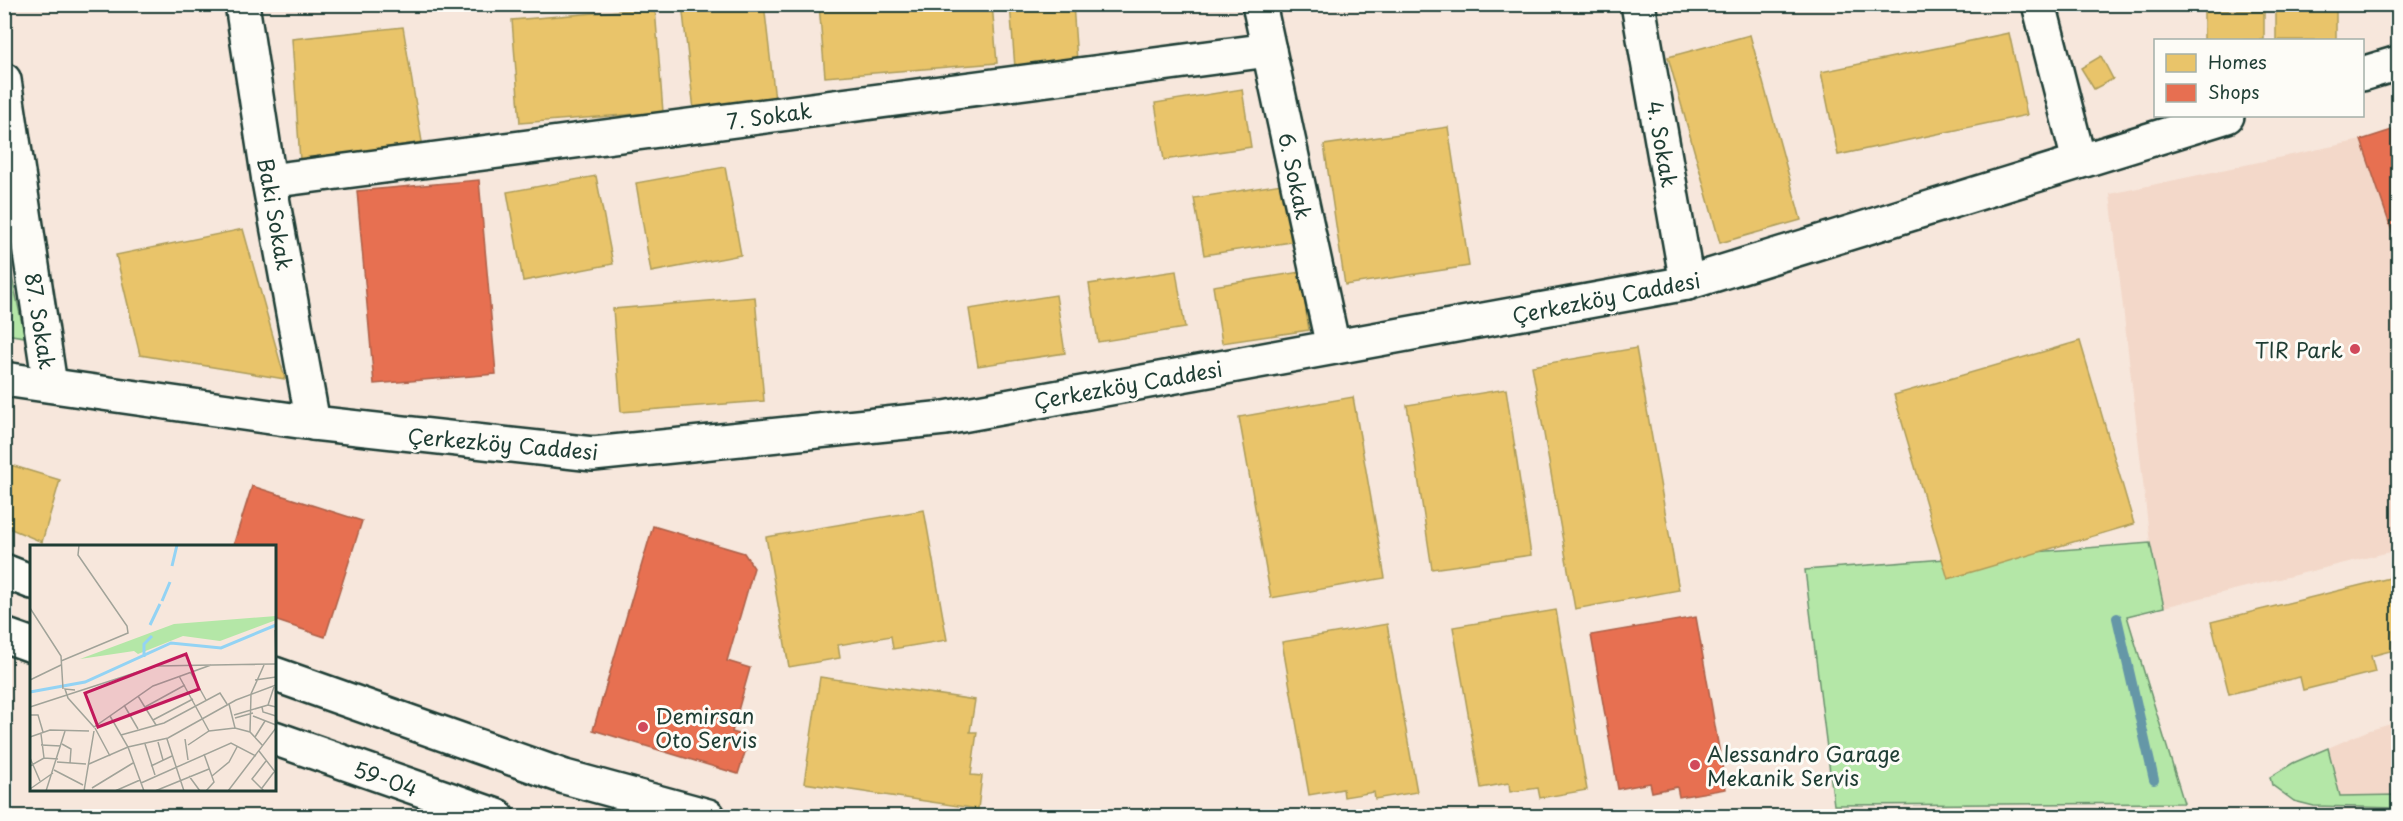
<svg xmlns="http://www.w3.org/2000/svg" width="2403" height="821" font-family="'Playpen Sans',sans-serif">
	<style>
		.built { fill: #f3d8c9 }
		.green { fill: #b4e7a7; stroke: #6a926e; stroke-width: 1.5 }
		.homes { fill: #e9c46a; stroke: #ac9c5a; stroke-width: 1.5 }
		.shops { fill: #e76f51; stroke: #ab6048; stroke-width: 1.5 }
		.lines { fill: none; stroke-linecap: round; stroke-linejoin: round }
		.stream { stroke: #6597a7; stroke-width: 10 }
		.minor-casing { stroke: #1f3d34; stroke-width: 38 }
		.major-casing { stroke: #1f3d34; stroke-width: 38 }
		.minor { stroke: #fdfcf7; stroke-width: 33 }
		.major { stroke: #fdfcf7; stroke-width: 33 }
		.poi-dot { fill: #d1495b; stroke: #fdfcf7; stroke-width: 2 }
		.labels { text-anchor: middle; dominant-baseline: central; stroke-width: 6; stroke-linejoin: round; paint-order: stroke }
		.street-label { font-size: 21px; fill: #1f3d34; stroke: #fdfcf7 }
		.poi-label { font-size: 21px; fill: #1f3d34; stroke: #fdfcf7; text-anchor: start }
		.inset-river { fill: none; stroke: #93d3f4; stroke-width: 3 }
		.inset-road { fill: none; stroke: #a1a399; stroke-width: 1.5 }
		.view { fill: #c2185b; fill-opacity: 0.15; stroke: #c2185b; stroke-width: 3 }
		.inset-edge { fill: none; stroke: #1f3d34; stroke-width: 3 }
	</style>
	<rect width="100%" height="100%" fill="#f7e7dc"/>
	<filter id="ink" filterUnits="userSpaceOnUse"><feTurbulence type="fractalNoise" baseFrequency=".0167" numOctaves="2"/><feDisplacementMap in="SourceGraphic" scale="12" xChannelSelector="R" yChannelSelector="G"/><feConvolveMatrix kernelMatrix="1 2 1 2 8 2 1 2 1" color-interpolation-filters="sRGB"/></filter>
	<g filter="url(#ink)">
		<g class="built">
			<path d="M 2361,140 L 2398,249 L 2398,550 L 2164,607 L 2150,543 L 2110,194 Z"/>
			<path d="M 2398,722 L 2398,795 L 2340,797 L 2328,748 L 2367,731 Z"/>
		</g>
		<g class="green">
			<path d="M 4,245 L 5,245 L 25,337 L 5,334 Z"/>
			<path d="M 2150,543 L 2164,607 L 2127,616 L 2184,803 L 1834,805 L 1805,570 Z"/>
			<path d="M 2328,748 L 2340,796 L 2398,795 L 2398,808 L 2314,806 L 2294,801 L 2272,785 L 2270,777 L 2293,763 Z"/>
		</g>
		<g class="homes">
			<path d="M 682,4 L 764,4 L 775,100 L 694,110 Z"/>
			<path d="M 819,4 L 992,4 L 997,63 L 825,77 Z"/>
			<path d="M 1010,4 L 1073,4 L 1077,61 L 1015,68 Z"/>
			<rect x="2276" y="4" width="60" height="36"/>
			<path d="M 655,8 L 663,112 L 520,123 L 512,20 Z"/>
			<path d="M 2204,10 L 2264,11 L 2264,40 L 2204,40 Z"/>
			<path d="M 403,27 L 422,142 L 300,161 L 292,39 Z"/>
			<path d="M 2009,33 L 2027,115 L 1838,155 L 1821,72 Z"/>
			<path d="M 1750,35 L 1801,220 L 1720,243 L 1668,57 Z"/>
			<path d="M 2101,56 L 2113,79 L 2094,89 L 2081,68 Z"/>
			<path d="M 1242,89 L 1251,147 L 1164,160 L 1155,103 Z"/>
			<path d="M 1448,127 L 1469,266 L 1345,285 L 1324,145 Z"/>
			<path d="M 725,167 L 741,255 L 651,272 L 636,183 Z"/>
			<path d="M 596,176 L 613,264 L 523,281 L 507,192 Z"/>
			<path d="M 1282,184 L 1291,242 L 1204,255 L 1194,198 Z"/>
			<path d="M 243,229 L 285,379 L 140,355 L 116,255 Z"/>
			<path d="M 1176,271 L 1185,328 L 1098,342 L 1089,284 Z"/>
			<path d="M 1300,272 L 1309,330 L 1222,343 L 1213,286 Z"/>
			<path d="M 1056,295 L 1065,353 L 978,366 L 969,309 Z"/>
			<path d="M 755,297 L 764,401 L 621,412 L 613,309 Z"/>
			<path d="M 2080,341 L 2134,524 L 1948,579 L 1894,395 Z"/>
			<path d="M 1636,348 L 1679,590 L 1575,609 L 1532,366 Z"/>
			<path d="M 1506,389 L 1531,555 L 1432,569 L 1407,405 Z"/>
			<path d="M 1353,397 L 1385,578 L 1271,598 L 1239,417 Z"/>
			<path d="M 4,463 L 60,480 L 42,542 L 4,526 Z"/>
			<path d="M 924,510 L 947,640 L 893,649 L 891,636 L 838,645 L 840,658 L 789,667 L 766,537 Z"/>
			<path d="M 2398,576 L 2398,649 L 2371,656 L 2375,672 L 2303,690 L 2300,677 L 2229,694 L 2211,622 Z"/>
			<path d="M 1556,610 L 1587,790 L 1540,798 L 1538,788 L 1510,792 L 1509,783 L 1481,788 L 1453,627 Z"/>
			<path d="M 1387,624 L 1417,792 L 1375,799 L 1374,792 L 1344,797 L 1343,789 L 1309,795 L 1282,642 Z"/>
			<path d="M 820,677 L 975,700 L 970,732 L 977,732 L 971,775 L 982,776 L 978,809 L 804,783 Z"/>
		</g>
		<g class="shops">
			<path d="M 2398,128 L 2398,249 L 2361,140 Z"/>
			<path d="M 479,180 L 496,374 L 374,384 L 357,191 Z"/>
			<path d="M 252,486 L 362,521 L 325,637 L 274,620 L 274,546 L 233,546 Z"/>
			<path d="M 653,526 L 744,553 L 754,568 L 727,661 L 750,668 L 732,732 L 750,737 L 738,774 L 593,730 Z"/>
			<path d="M 1696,617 L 1726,789 L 1679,797 L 1677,787 L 1652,792 L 1650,783 L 1618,789 L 1591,635 Z"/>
		</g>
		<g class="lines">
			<path class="stream" d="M 2117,618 L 2154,780"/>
			<g class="minor-casing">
				<g id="minor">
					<path d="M 242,4 L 269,181 L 313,423"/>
					<path d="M 1259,4 L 1333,347"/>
					<path d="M 1638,4 L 1687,283"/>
					<path d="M 2039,4 L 2079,161"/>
					<path d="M 4,80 L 50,385"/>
					<path d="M 269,181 L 1269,50"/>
				</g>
			</g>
			<g class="major-casing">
				<g id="major">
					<path d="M 2362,74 L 2398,63"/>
					<path d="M 4,379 L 313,423 L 593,454 L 945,418 L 1687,283 L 2227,116"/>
					<path d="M 4,571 L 32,582"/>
					<path d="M 4,635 L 32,645"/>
					<path d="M 274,674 L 565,777 L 708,816"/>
					<path d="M 274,738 L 497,816"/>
				</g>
			</g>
			<use href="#minor" class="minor"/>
			<use href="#major" class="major"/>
		</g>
	</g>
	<g class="poi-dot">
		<circle cx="2355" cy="349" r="6"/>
		<circle cx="643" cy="727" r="6"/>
		<circle cx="1695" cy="765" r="6"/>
	</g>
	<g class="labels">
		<g class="street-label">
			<text transform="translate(769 115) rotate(-8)">7. Sokak</text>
			<text transform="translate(1663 144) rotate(80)">4. Sokak</text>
			<text transform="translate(1296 176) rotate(78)">6. Sokak</text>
			<text transform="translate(276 214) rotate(80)">Baki Sokak</text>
			<text transform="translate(1606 297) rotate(-11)">Çerkezköy Caddesi</text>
			<text transform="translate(41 321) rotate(81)">87. Sokak</text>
			<text transform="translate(1128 384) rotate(-10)">Çerkezköy Caddesi</text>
			<text transform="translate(503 443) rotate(5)">Çerkezköy Caddesi</text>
			<text transform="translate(386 778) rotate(19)">59-04</text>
		</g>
		<g class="poi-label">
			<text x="2343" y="349" text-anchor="end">TIR Park</text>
			<text x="655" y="715">Demirsan<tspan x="655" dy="24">Oto Servis</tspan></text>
			<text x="1707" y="753">Alessandro Garage<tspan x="1707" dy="24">Mekanik Servis</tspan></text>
		</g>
	</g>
	<g transform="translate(30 545)">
		<rect width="246" height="246" fill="#f7e7dc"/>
		<path d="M 246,71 L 246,75 L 190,96 L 153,91 L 108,109 L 104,106 L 50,114 L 144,79 Z" fill="#b4e7a7"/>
		<path class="inset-river" d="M 142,21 L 147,0M 132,56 L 140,37M 120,80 L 130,59M 114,112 L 114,99 L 122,91M 0,147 L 55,137 L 141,98 L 191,103 L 246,80"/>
		<path class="inset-road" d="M 0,63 L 31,111 L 33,144M 245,85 L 246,117M 31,116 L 98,88 L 97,81 L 48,10 L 49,0M 161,128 L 176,155M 149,131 L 179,186M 0,135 L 31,120M 225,135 L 246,132M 45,145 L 35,144 L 38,153 L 64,182 L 123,141 L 181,120M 108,151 L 126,180M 199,159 L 205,183M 94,160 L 108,184M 238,160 L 244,142M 0,162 L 126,121 L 246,119M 115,162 L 155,140M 232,162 L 233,167 L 246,171M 0,170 L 8,170 L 13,187M 204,170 L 238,160 L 246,162M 80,171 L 98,202 L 114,246M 223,171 L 246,180M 205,173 L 223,168M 123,175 L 163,154M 65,183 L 80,211M 220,187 L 221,149 L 234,120M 11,189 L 14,213M 91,190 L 134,178 L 190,148 L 197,159M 0,192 L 20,185 L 59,186M 225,192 L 235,176M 137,194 L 154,246M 155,194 L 158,215M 128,197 L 133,215M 32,199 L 41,204 L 40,218M 115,199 L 125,230M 11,200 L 31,201M 158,200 L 179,186 L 205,183 L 220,187 L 233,201M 229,206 L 246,228M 174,209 L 184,237 L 176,246M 0,213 L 10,236M 27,217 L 56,219M 59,219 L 98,202 L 138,193 L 206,155 L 246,140M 0,221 L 14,213 L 28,214M 121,221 L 142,211M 24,225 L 53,240M 159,231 L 170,246M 182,231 L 199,217 L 207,202M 111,238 L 201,198 L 226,211M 62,243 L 103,218M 232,243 L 244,227M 0,244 L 23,228M 16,246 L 35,186M 54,246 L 64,186M 85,246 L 110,235M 125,246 L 179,224M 198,246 L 246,183M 234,246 L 222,234 L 236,216"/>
		<path class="view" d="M 156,109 L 169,144 L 68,182 L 55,148 Z"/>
		<rect width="246" height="246" class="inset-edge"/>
	</g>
	<rect width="2403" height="821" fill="none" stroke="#fdfcf7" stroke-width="24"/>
	<rect x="12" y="12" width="2379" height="797" fill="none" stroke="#1f3d34" stroke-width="2" filter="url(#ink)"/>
	<rect x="2154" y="39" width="210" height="78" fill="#fdfcf7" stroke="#a4b0a9" stroke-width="1.5"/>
	<rect x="2166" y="54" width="30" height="18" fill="#e9c46a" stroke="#a4b0a9" stroke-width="1.5"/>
	<text x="2208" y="69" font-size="18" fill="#1f3d34">Homes</text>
	<rect x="2166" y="84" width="30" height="18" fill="#e76f51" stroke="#a4b0a9" stroke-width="1.5"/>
	<text x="2208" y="99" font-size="18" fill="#1f3d34">Shops</text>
</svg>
